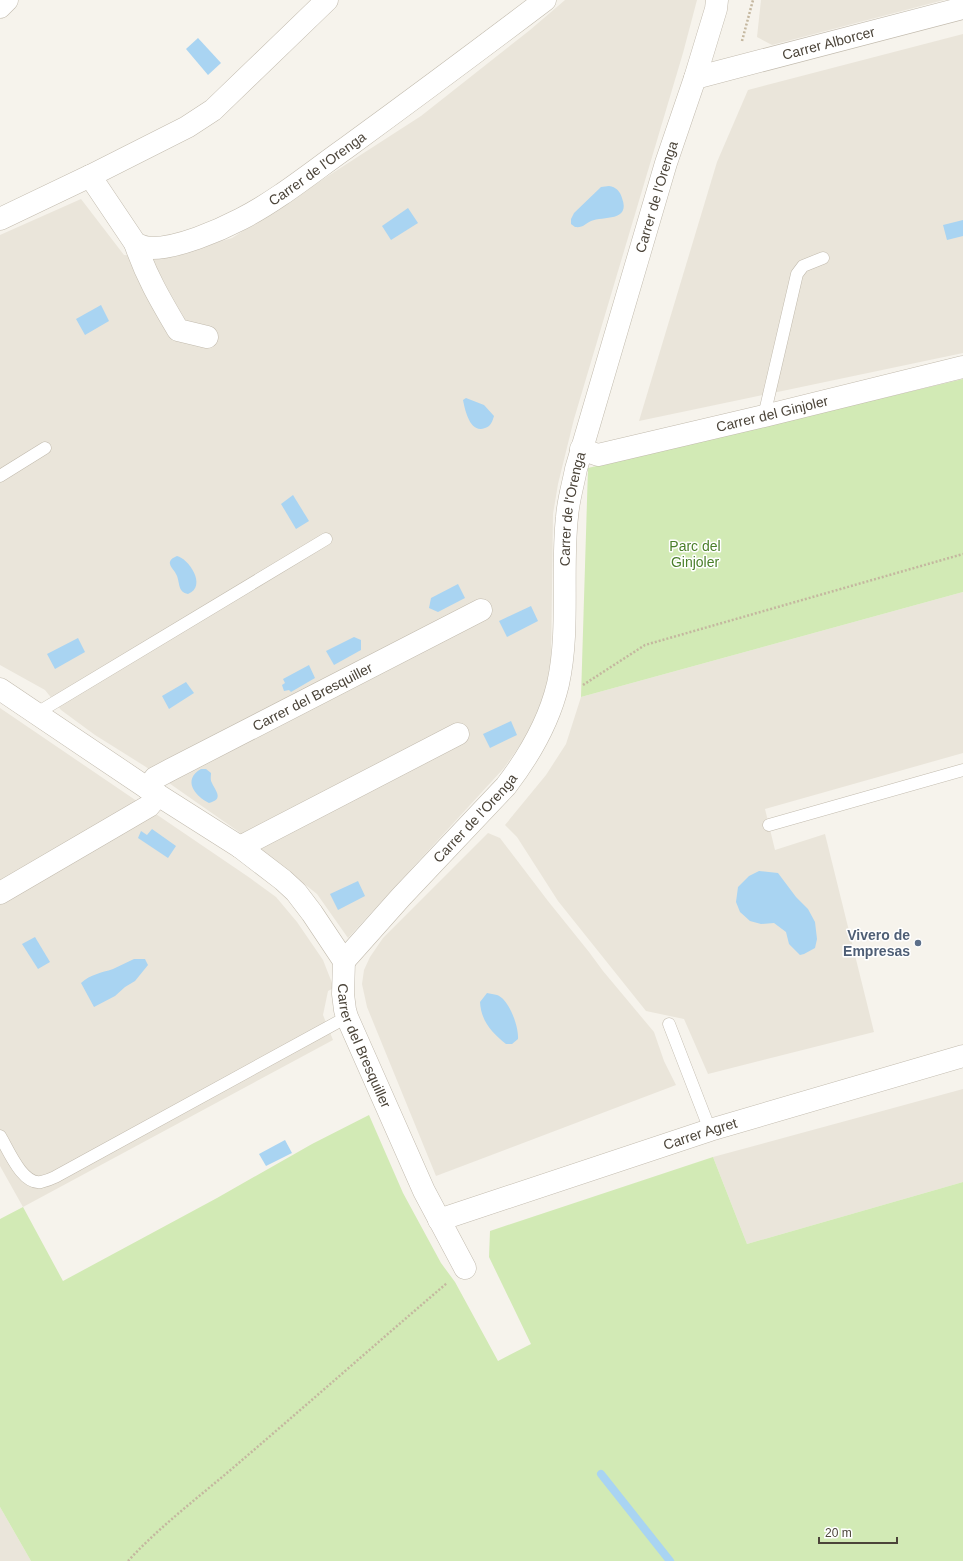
<svg xmlns="http://www.w3.org/2000/svg" width="963" height="1561" font-family="Arial,sans-serif">
	<style>
		.residential { fill: #eae5da }
		.green { fill: #d2eab5 }
		.water { fill: #a9d4f2 }
		.lines { fill: none; stroke-linecap: round; stroke-linejoin: round }
		.stream { stroke: #a9d4f2; stroke-width: 8 }
		.service-casing { stroke: #c2bbae; stroke-width: 13 }
		.minor-casing { stroke: #c2bbae; stroke-width: 23 }
		.path { stroke: #c4b79f; stroke-width: 2.5; stroke-dasharray: 2 2; stroke-linecap: butt }
		.service { stroke: #fff; stroke-width: 12 }
		.minor { stroke: #fff; stroke-width: 22 }
		.service-dot { fill: #5c6f8a; stroke: #fff; stroke-width: 1.5 }
		.labels { text-anchor: middle; dominant-baseline: central; stroke-width: 3; stroke-linejoin: round; paint-order: stroke }
		.street-label { font-size: 14px; fill: #4b4439; stroke: #fff }
		.park-label { font-size: 14px; fill: #4a7f2a; stroke: #fff }
		.service-label { font-size: 14px; font-weight: bold; fill: #4e5e75; stroke: #fff; text-anchor: end }
	</style>
	<rect width="100%" height="100%" fill="#f6f3ec"/>
	<g class="residential">
		<path d="M 565,0 L 697,0 L 683,53 L 574,419 L 558,484 L 553,514 L 551,660 L 548,688 L 537,721 L 504,768 L 348,938 L 317,894 L 239,832 L 146,767 L 95,735 L 61,710 L 45,690 L 0,665 L 0,235 L 81,199 L 124,255 L 165,258 L 232,238 L 421,116 L 530,30 Z"/>
		<path d="M 761,0 L 944,0 L 772,45 L 757,37 Z"/>
		<path d="M 963,34 L 963,353 L 639,421 L 717,162 L 748,90 Z"/>
		<path d="M 963,592 L 963,753 L 765,809 L 775,850 L 825,834 L 874,1032 L 708,1074 L 684,1019 L 646,1011 L 558,901 L 517,837 L 505,825 L 546,775 L 566,744 L 581,697 Z"/>
		<path d="M 0,708 L 250,878 L 276,897 L 297,922 L 323,960 L 334,988 L 328,991 L 323,1015 L 333,1040 L 23,1207 L 0,1166 Z"/>
		<path d="M 488,833 L 500,838 L 548,901 L 589,952 L 603,971 L 654,1032 L 664,1061 L 676,1085 L 436,1176 L 367,1007 L 362,984 L 364,970 L 370,957 L 383,938 Z"/>
		<path d="M 963,1089 L 963,1182 L 747,1244 L 713,1157 Z"/>
		<path d="M 0,1507 L 31,1561 L 0,1561 Z"/>
	</g>
	<g class="green">
		<path d="M 963,379 L 963,592 L 581,697 L 588,468 Z"/>
		<path d="M 369,1115 L 403,1193 L 441,1263 L 455,1282 L 498,1361 L 531,1344 L 489,1257 L 490,1231 L 713,1157 L 747,1244 L 963,1182 L 963,1561 L 31,1561 L 0,1507 L 0,1219 L 23,1207 L 63,1281 L 217,1198 L 312,1144 Z"/>
	</g>
	<g class="water">
		<path d="M 198,38 L 221,63 L 208,75 L 186,49 Z"/>
		<path d="M 609,186 C 616,187 620,191 622,198 C 631,222 603,216 591,221 C 585,224 583,228 575,227 L 571,224 L 571,219 L 574,213 L 601,187 Z"/>
		<path d="M 408,208 L 418,223 L 391,240 L 382,226 Z"/>
		<path d="M 963,220 L 963,236 L 947,240 L 943,225 Z"/>
		<path d="M 101,305 L 109,321 L 85,335 L 76,319 Z"/>
		<path d="M 466,398 L 484,405 L 494,416 C 492,422 491,426 485,428 C 470,434 465,410 463,400 Z"/>
		<path d="M 293,495 L 309,521 L 296,529 L 281,504 Z"/>
		<path d="M 177,556 C 188,558 208,586 188,594 C 178,592 180,584 177,576 C 175,569 162,562 177,556 Z"/>
		<path d="M 458,584 L 465,598 L 438,612 L 429,608 L 431,598 Z"/>
		<path d="M 531,606 L 538,621 L 507,637 L 499,621 Z"/>
		<path d="M 354,637 L 361,640 L 361,650 L 334,665 L 326,651 Z"/>
		<path d="M 78,638 L 85,652 L 55,669 L 47,654 Z"/>
		<path d="M 309,665 L 315,678 L 291,692 L 289,690 L 284,691 L 282,685 L 285,683 L 283,679 Z"/>
		<path d="M 186,682 L 194,693 L 169,709 L 162,696 Z"/>
		<path d="M 511,721 L 517,735 L 490,748 L 483,734 Z"/>
		<path d="M 201,769 L 206,769 L 211,773 C 211,776 210,780 212,783 C 216,792 224,799 209,803 C 195,796 182,780 201,769 Z"/>
		<path d="M 152,829 L 176,846 L 168,858 L 138,838 L 141,831 L 147,835 Z"/>
		<path d="M 759,871 L 778,873 L 796,897 L 808,909 L 815,922 L 817,939 L 815,948 L 804,954 L 800,955 L 789,944 L 786,932 L 774,923 L 761,924 L 750,921 L 740,912 L 736,902 L 738,887 L 749,876 Z"/>
		<path d="M 358,881 L 365,896 L 338,910 L 330,894 Z"/>
		<path d="M 35,937 L 50,962 L 38,969 L 22,944 Z"/>
		<path d="M 134,959 L 145,959 L 148,965 L 135,981 L 125,987 L 115,996 L 94,1007 L 81,983 C 91,974 101,973 113,969 C 120,966 127,962 134,959 Z"/>
		<path d="M 487,993 C 490,994 494,994 497,995 C 509,999 519,1027 518,1039 L 512,1044 L 506,1044 C 492,1033 481,1021 480,1002 Z"/>
		<path d="M 285,1140 L 292,1153 L 266,1166 L 259,1154 Z"/>
	</g>
	<g class="lines">
		<path class="stream" d="M 601,1474 L 670,1561"/>
		<g class="service-casing">
			<g id="service">
				<path d="M 764,416 L 797,274 L 803,266 L 823,258"/>
				<path d="M 0,476 L 45,448"/>
				<path d="M 37,713 L 326,539"/>
				<path d="M 769,825 L 963,770"/>
				<path d="M 669,1024 L 710,1130"/>
				<path d="M 0,1136 C 8,1149 22,1185 41,1182 C 45,1181 51,1179 55,1177 L 347,1017"/>
			</g>
		</g>
		<g class="minor-casing">
			<g id="minor">
				<path d="M 0,7 L 7,0"/>
				<path id="s1" d="M 695,78 L 963,8"/>
				<path d="M 90,176 L 187,127 L 213,110 L 327,0"/>
				<path id="s2" d="M 0,219 L 90,176 L 135,243 C 141,246 146,248 152,248 C 178,248 218,231 241,219 C 278,200 312,172 346,148 C 413,99 479,50 545,0"/>
				<path d="M 135,243 C 146,276 161,301 178,330 L 207,337"/>
				<path id="s3" d="M 581,449 L 598,455 L 764,416 L 963,367"/>
				<path id="s4" d="M 0,689 L 147,788 L 240,847 L 283,880 L 296,892 L 312,913 L 344,961 L 343,994 L 345,1010 L 347,1017 L 424,1191 L 465,1268"/>
				<path id="s5" d="M 147,788 L 155,778 L 170,770 L 481,610"/>
				<path d="M 240,847 L 458,734"/>
				<path d="M 0,893 L 149,806 L 158,795"/>
				<path id="s6" d="M 344,961 L 401,897 L 506,786 C 529,756 549,722 558,684 C 570,630 561,571 567,517 C 568,501 573,485 576,469 L 666,163 L 695,78 L 716,9 L 717,0"/>
				<path id="s7" d="M 439,1220 L 710,1130 L 963,1056"/>
			</g>
		</g>
		<g class="path">
			<path d="M 742,41 L 753,0"/>
			<path d="M 583,685 L 645,645 L 963,554"/>
			<path d="M 128,1561 C 162,1524 203,1494 241,1461 C 310,1402 378,1342 447,1283"/>
		</g>
		<use href="#service" class="service"/>
		<use href="#minor" class="minor"/>
	</g>
	<circle class="service-dot" cx="918" cy="943" r="4"/>
	<g class="labels">
		<g class="street-label">
			<text stroke="none"><textPath href="#s1" startOffset="138">Carrer Alborcer</textPath></text>
			<text stroke="none"><textPath href="#s2" startOffset="384">Carrer de l'Orenga</textPath></text>
			<text stroke="none"><textPath href="#s6" startOffset="854">Carrer de l'Orenga</textPath></text>
			<text stroke="none"><textPath href="#s3" startOffset="197">Carrer del Ginjoler</textPath></text>
			<text stroke="none"><textPath href="#s6" startOffset="530">Carrer de l'Orenga</textPath></text>
			<text stroke="none"><textPath href="#s5" startOffset="190">Carrer del Bresquiller</textPath></text>
			<text stroke="none"><textPath href="#s6" startOffset="194">Carrer de l'Orenga</textPath></text>
			<text stroke="none"><textPath href="#s4" startOffset="532">Carrer del Bresquiller</textPath></text>
			<text stroke="none"><textPath href="#s7" startOffset="275">Carrer Agret</textPath></text>
		</g>
		<g class="park-label">
			<text x="695" y="546">Parc del<tspan x="695" dy="16">Ginjoler</tspan></text>
		</g>
		<g class="service-label">
			<text x="910" y="935">Vivero de<tspan x="910" dy="16">Empresas</tspan></text>
		</g>
	</g>
	<path d="M819 1537v6h78v-6" fill="none" stroke="#4b4439" stroke-width="2"/>
	<text x="825" y="1537" font-size="12" fill="#4b4439" stroke="#ffffff" stroke-width="3" paint-order="stroke">20 m</text>
</svg>
